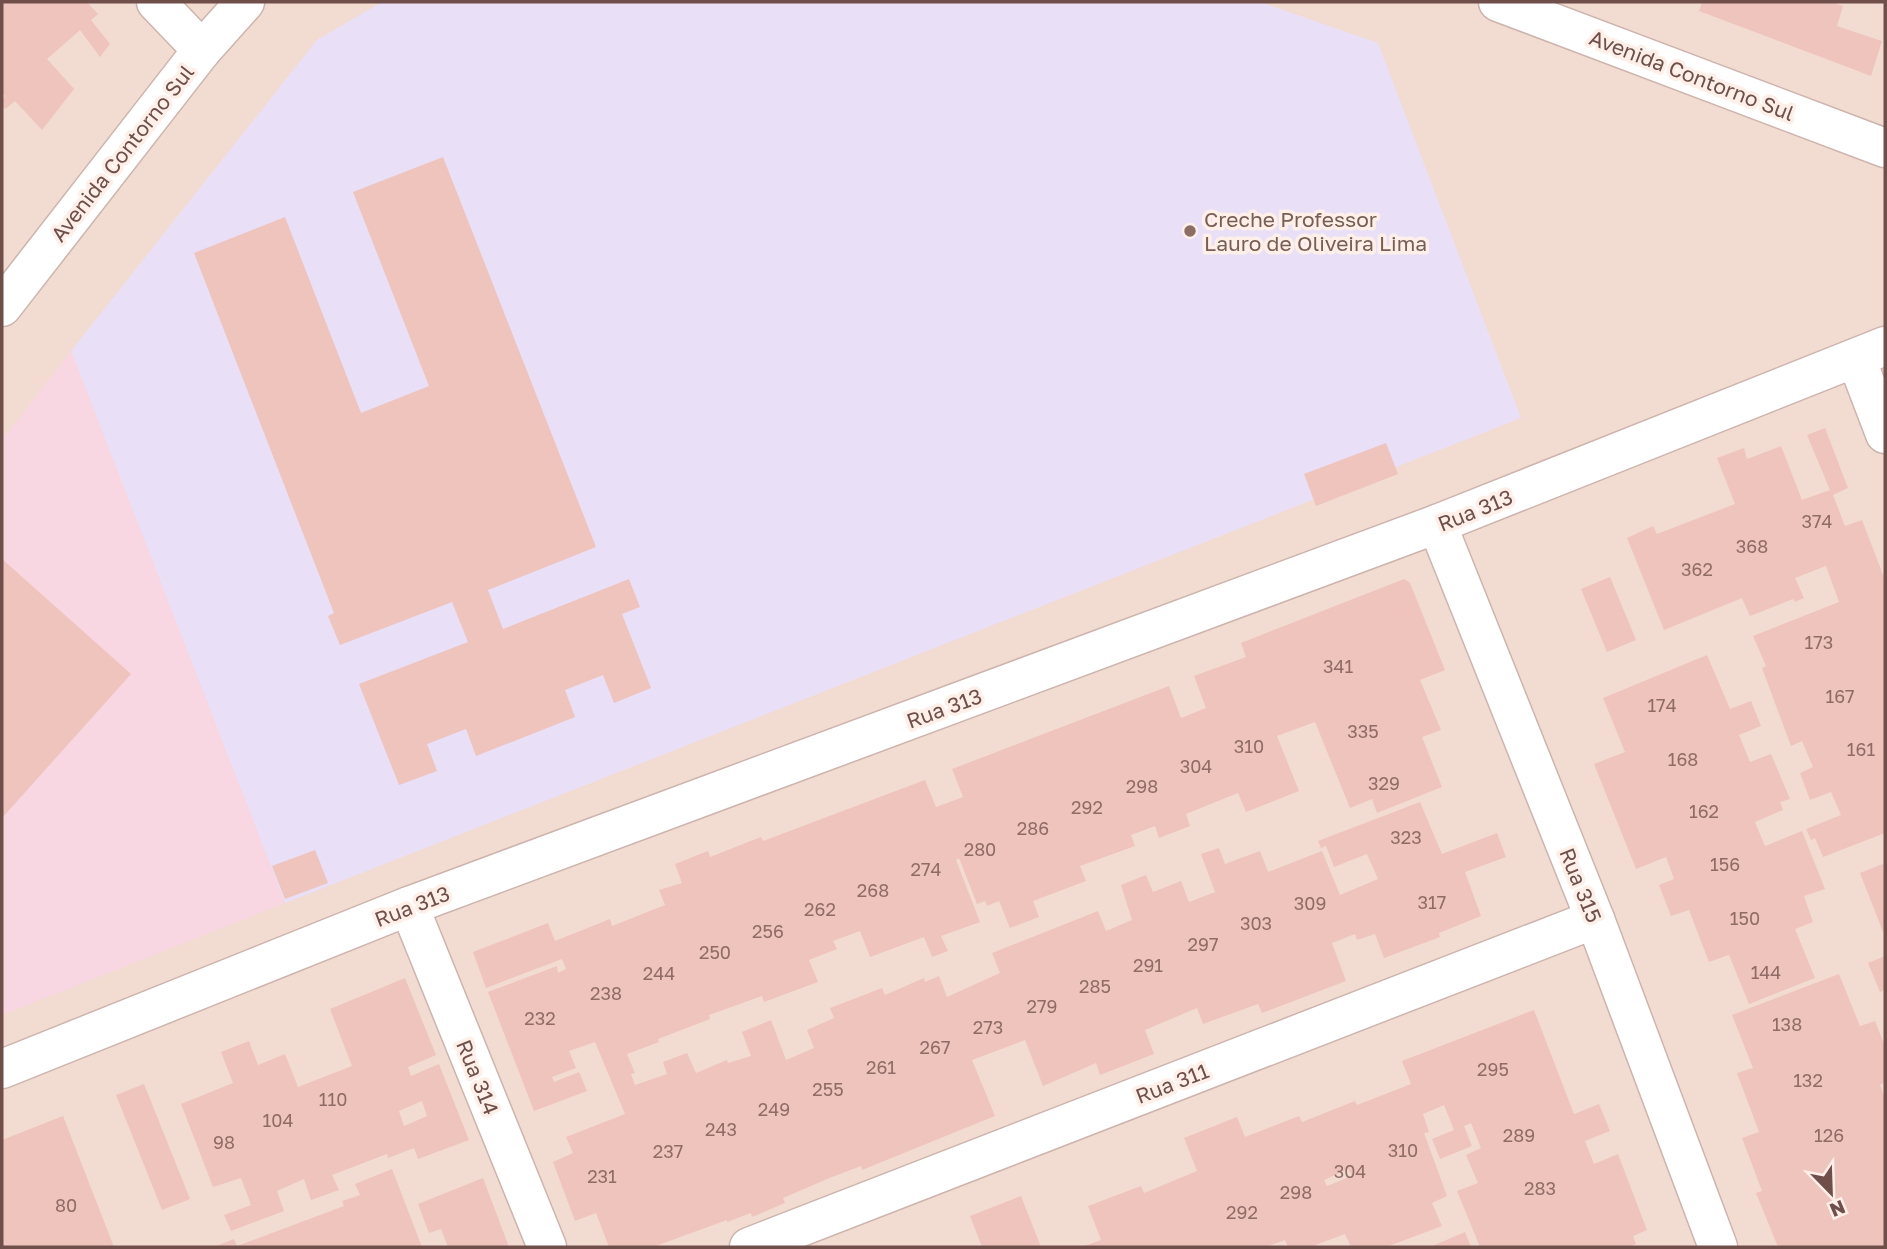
<svg xmlns="http://www.w3.org/2000/svg" width="1887" height="1249" font-family="'Golos Text',sans-serif">
	<style>
		.residential { fill: #f2dcd1 }
		.education { fill: #e9dff7 }
		.medical { fill: #f8d6e2 }
		.building { fill: #eec4bc; fill-rule: evenodd }
		.lines { fill: none; stroke-linecap: round; stroke-linejoin: round }
		.minor-casing { stroke: #cdb4ad; stroke-width: 41 }
		.minor { stroke: #fff; stroke-width: 38 }
		.education-dot { fill: #8d6e63; stroke: #fef0e8; stroke-width: 2.5 }
		.labels { text-anchor: middle; dominant-baseline: central; stroke-width: 7; stroke-linejoin: round; paint-order: stroke }
		.number-label { font-size: 18px; fill: #906c66 }
		.street-label { font-size: 21px; fill: #704f4a; stroke: #fef0e8 }
		.education-label { font-size: 21px; fill: #785e54; stroke: #fef0e8; text-anchor: start }
	</style>
	<rect width="100%" height="100%" fill="#fbece2"/>
	<rect class="residential" x="2" y="2" width="1883" height="1245"/>
	<path class="education" d="M 382,2 L 1260,2 L 1378,43 L 1521,418 L 285,903 L 71,351 L 317,40 Z"/>
	<path class="medical" d="M 71,351 L 285,903 L 2,1015 L 2,440 Z"/>
	<g class="building">
		<path d="M 3,2 L 87,2 L 98,14 L 91,20 L 110,44 L 100,57 L 80,30 L 47,59 L 74,89 L 42,130 L 15,101 L 5,109 L 2,105 L 2,99 L 5,96 L 2,93 Z"/>
		<path d="M 1702,2 L 1831,2 L 1843,6 L 1837,26 L 1882,41 L 1871,76 L 1699,11 Z"/>
		<path d="M 443,157 L 596,547 L 488,590 L 503,629 L 629,579 L 640,607 L 622,614 L 651,688 L 614,703 L 603,675 L 565,690 L 575,717 L 476,756 L 466,729 L 427,744 L 437,771 L 399,785 L 359,684 L 468,642 L 452,602 L 340,645 L 328,616 L 334,613 L 194,253 L 285,217 L 361,413 L 429,386 L 353,192 Z"/>
		<path d="M 1825,428 L 1848,488 L 1833,495 L 1845,526 L 1862,520 L 1885,580 L 1885,833 L 1823,857 L 1815,838 L 1811,840 L 1806,829 L 1841,815 L 1831,792 L 1810,800 L 1800,773 L 1813,767 L 1802,741 L 1791,746 L 1762,668 L 1766,666 L 1753,636 L 1839,602 L 1826,566 L 1795,578 L 1804,598 L 1795,602 L 1793,599 L 1750,616 L 1742,598 L 1664,630 L 1627,538 L 1653,526 L 1657,534 L 1735,504 L 1717,458 L 1744,448 L 1747,459 L 1781,446 L 1802,500 L 1830,490 L 1807,435 Z"/>
		<path d="M 1386,443 L 1398,474 L 1316,506 L 1304,474 Z"/>
		<path d="M 2,559 L 131,674 L 2,818 Z"/>
		<path d="M 1610,577 L 1636,640 L 1607,652 L 1581,589 Z"/>
		<path d="M 1404,579 L 1410,583 L 1445,670 L 1420,680 L 1441,730 L 1422,737 L 1442,787 L 1377,813 L 1372,799 L 1350,808 L 1315,722 L 1277,736 L 1299,791 L 1246,812 L 1238,793 L 1186,814 L 1190,826 L 1159,838 L 1155,826 L 1131,835 L 1135,846 L 1080,866 L 1086,881 L 1033,901 L 1039,917 L 1010,928 L 999,901 L 987,906 L 985,901 L 977,904 L 959,858 L 956,860 L 980,922 L 941,936 L 948,951 L 932,957 L 924,937 L 870,957 L 860,931 L 833,941 L 837,949 L 809,960 L 818,982 L 764,1002 L 762,996 L 709,1015 L 710,1019 L 658,1039 L 659,1042 L 627,1054 L 635,1073 L 631,1074 L 635,1085 L 667,1074 L 663,1062 L 687,1053 L 696,1073 L 727,1060 L 728,1063 L 751,1056 L 742,1032 L 771,1020 L 786,1060 L 814,1048 L 807,1030 L 834,1018 L 830,1008 L 882,988 L 885,995 L 924,978 L 925,982 L 939,976 L 947,997 L 1000,973 L 992,953 L 1098,911 L 1106,931 L 1132,920 L 1121,885 L 1146,875 L 1153,892 L 1181,881 L 1189,902 L 1215,892 L 1201,854 L 1219,848 L 1225,864 L 1260,851 L 1268,872 L 1322,851 L 1340,895 L 1378,879 L 1367,854 L 1334,867 L 1326,846 L 1321,848 L 1318,841 L 1420,802 L 1442,854 L 1497,833 L 1506,857 L 1465,872 L 1481,916 L 1439,933 L 1440,937 L 1384,958 L 1375,934 L 1357,940 L 1355,934 L 1332,943 L 1346,981 L 1262,1013 L 1258,1004 L 1203,1024 L 1197,1008 L 1145,1030 L 1154,1054 L 1100,1075 L 1096,1063 L 1043,1086 L 1025,1040 L 972,1060 L 995,1116 L 862,1170 L 861,1166 L 832,1177 L 783,1198 L 785,1203 L 752,1217 L 751,1213 L 727,1222 L 727,1220 L 653,1247 L 609,1247 L 596,1213 L 575,1221 L 553,1162 L 573,1153 L 566,1137 L 625,1114 L 595,1042 L 569,1051 L 576,1068 L 552,1077 L 554,1082 L 579,1072 L 587,1091 L 534,1111 L 488,992 L 557,966 L 558,973 L 566,969 L 562,959 L 486,988 L 473,952 L 548,923 L 555,941 L 610,919 L 612,926 L 665,905 L 659,890 L 682,883 L 675,864 L 708,851 L 710,857 L 761,837 L 763,841 L 925,780 L 936,807 L 963,797 L 952,769 L 1169,686 L 1181,718 L 1206,708 L 1194,676 L 1246,657 L 1241,643 Z"/>
		<path d="M 1707,655 L 1730,709 L 1751,701 L 1761,726 L 1739,735 L 1750,762 L 1771,754 L 1790,799 L 1780,802 L 1783,810 L 1755,822 L 1765,846 L 1802,831 L 1825,889 L 1804,896 L 1813,922 L 1795,929 L 1815,978 L 1749,1004 L 1729,955 L 1709,962 L 1689,910 L 1671,916 L 1659,885 L 1674,879 L 1666,857 L 1636,869 L 1594,764 L 1625,752 L 1603,698 Z"/>
		<path d="M 315,850 L 328,883 L 285,899 L 272,866 Z"/>
		<path d="M 1885,863 L 1885,937 L 1860,873 Z"/>
		<path d="M 1885,956 L 1885,990 L 1880,992 L 1868,963 Z"/>
		<path d="M 1839,974 L 1860,1026 L 1875,1021 L 1885,1046 L 1885,1082 L 1880,1085 L 1885,1098 L 1885,1247 L 1778,1247 L 1756,1193 L 1762,1191 L 1742,1138 L 1759,1132 L 1737,1073 L 1753,1068 L 1732,1015 Z"/>
		<path d="M 405,978 L 436,1055 L 408,1067 L 411,1076 L 439,1064 L 469,1140 L 418,1159 L 414,1148 L 388,1158 L 387,1154 L 332,1175 L 339,1190 L 311,1200 L 304,1179 L 277,1191 L 284,1211 L 231,1231 L 224,1215 L 251,1205 L 241,1178 L 213,1187 L 181,1104 L 233,1083 L 221,1052 L 249,1041 L 258,1065 L 285,1054 L 298,1087 L 352,1066 L 330,1009 ZM 422,1101 L 427,1116 L 404,1126 L 399,1111 Z"/>
		<path d="M 1534,1010 L 1574,1114 L 1599,1104 L 1610,1131 L 1585,1141 L 1594,1164 L 1618,1154 L 1647,1230 L 1633,1236 L 1636,1244 L 1630,1247 L 1480,1247 L 1457,1191 L 1478,1183 L 1466,1155 L 1481,1148 L 1471,1123 L 1464,1126 L 1472,1146 L 1440,1159 L 1432,1139 L 1454,1130 L 1444,1105 L 1423,1114 L 1429,1132 L 1424,1133 L 1447,1196 L 1432,1203 L 1442,1226 L 1386,1247 L 1351,1247 L 1345,1234 L 1310,1247 L 1288,1247 L 1285,1240 L 1266,1247 L 1082,1247 L 1101,1240 L 1088,1206 L 1141,1186 L 1144,1193 L 1197,1171 L 1184,1138 L 1237,1117 L 1245,1137 L 1299,1116 L 1302,1122 L 1355,1101 L 1357,1105 L 1411,1084 L 1402,1061 ZM 1348,1169 L 1352,1176 L 1327,1186 L 1324,1180 Z"/>
		<path d="M 144,1084 L 190,1199 L 162,1210 L 116,1095 Z"/>
		<path d="M 63,1116 L 114,1247 L 2,1247 L 2,1140 Z"/>
		<path d="M 392,1169 L 422,1247 L 214,1247 L 234,1239 L 237,1246 L 344,1206 L 342,1201 L 360,1195 L 355,1184 Z"/>
		<path d="M 483,1178 L 509,1247 L 448,1247 L 441,1229 L 429,1233 L 418,1204 Z"/>
		<path d="M 1021,1196 L 1041,1247 L 982,1247 L 970,1216 Z"/>
		<path d="M 1465,1232 L 1471,1247 L 1430,1247 Z"/>
	</g>
	<g class="lines">
		<g class="minor-casing">
			<g id="minor">
				<path d="M 156,2 L 202,50"/>
				<path d="M 1498,2 L 1885,148"/>
				<path d="M 2,307 L 202,50 L 245,2"/>
				<path d="M 1856,358 L 1885,434"/>
				<path d="M 1437,524 L 1595,919 L 1718,1247"/>
				<path d="M 409,906 L 547,1247"/>
				<path d="M 2,1069 L 409,906 L 1437,524 L 1885,346"/>
				<path d="M 749,1247 L 1595,919"/>
			</g>
		</g>
		<use href="#minor" class="minor"/>
	</g>
	<circle class="education-dot" cx="1190" cy="231" r="7"/>
	<g class="labels">
		<g class="number-label">
			<text x="1817" y="521">374</text>
			<text x="1752" y="546">368</text>
			<text x="1697" y="569">362</text>
			<text x="1819" y="642">173</text>
			<text x="1338" y="666">341</text>
			<text x="1840" y="696">167</text>
			<text x="1662" y="705">174</text>
			<text x="1363" y="731">335</text>
			<text x="1249" y="746">310</text>
			<text x="1861" y="749">161</text>
			<text x="1683" y="759">168</text>
			<text x="1196" y="766">304</text>
			<text x="1384" y="783">329</text>
			<text x="1142" y="786">298</text>
			<text x="1087" y="807">292</text>
			<text x="1704" y="811">162</text>
			<text x="1033" y="828">286</text>
			<text x="1406" y="837">323</text>
			<text x="980" y="849">280</text>
			<text x="1725" y="864">156</text>
			<text x="926" y="869">274</text>
			<text x="873" y="890">268</text>
			<text x="1432" y="902">317</text>
			<text x="1310" y="903">309</text>
			<text x="820" y="909">262</text>
			<text x="1745" y="918">150</text>
			<text x="1256" y="923">303</text>
			<text x="768" y="931">256</text>
			<text x="1203" y="944">297</text>
			<text x="715" y="952">250</text>
			<text x="1148" y="965">291</text>
			<text x="1766" y="972">144</text>
			<text x="659" y="973">244</text>
			<text x="1095" y="986">285</text>
			<text x="606" y="993">238</text>
			<text x="1042" y="1006">279</text>
			<text x="540" y="1018">232</text>
			<text x="1787" y="1024">138</text>
			<text x="988" y="1027">273</text>
			<text x="935" y="1047">267</text>
			<text x="881" y="1067">261</text>
			<text x="1493" y="1069">295</text>
			<text x="1808" y="1080">132</text>
			<text x="828" y="1089">255</text>
			<text x="333" y="1099">110</text>
			<text x="774" y="1109">249</text>
			<text x="278" y="1120">104</text>
			<text x="721" y="1129">243</text>
			<text x="1519" y="1135">289</text>
			<text x="1829" y="1135">126</text>
			<text x="224" y="1142">98</text>
			<text x="1403" y="1150">310</text>
			<text x="668" y="1151">237</text>
			<text x="1350" y="1171">304</text>
			<text x="602" y="1176">231</text>
			<text x="1540" y="1188">283</text>
			<text x="1296" y="1192">298</text>
			<text x="66" y="1205">80</text>
			<text x="1242" y="1212">292</text>
		</g>
		<g class="street-label">
			<text transform="translate(1692 75) rotate(21)">Avenida Contorno Sul</text>
			<text transform="translate(122 153) rotate(-52)">Avenida Contorno Sul</text>
			<text transform="translate(1475 510) rotate(-22)">Rua 313</text>
			<text transform="translate(944 708) rotate(-20)">Rua 313</text>
			<text transform="translate(1581 885) rotate(68)">Rua 315</text>
			<text transform="translate(412 906) rotate(-21)">Rua 313</text>
			<text transform="translate(478 1077) rotate(68)">Rua 314</text>
			<text transform="translate(1172 1083) rotate(-21)">Rua 311</text>
		</g>
		<g class="education-label">
			<text x="1204" y="219">Creche Professor<tspan x="1204" dy="24">Lauro de Oliveira Lima</tspan></text>
		</g>
	</g>
	<rect width="1887" height="1249" fill="none" stroke="#704f4a" stroke-width="7"/>
	<g transform="translate(1831 1193) rotate(157)" stroke="#fef0e8" stroke-width="5" paint-order="stroke">
	<path d="M0-5L12 26L0 18L-12 26Z" fill="#704f4a"/>
	<text y="-10" font-size="19" font-weight="bold" text-anchor="middle" fill="#704f4a">N</text>
	</g>
</svg>
